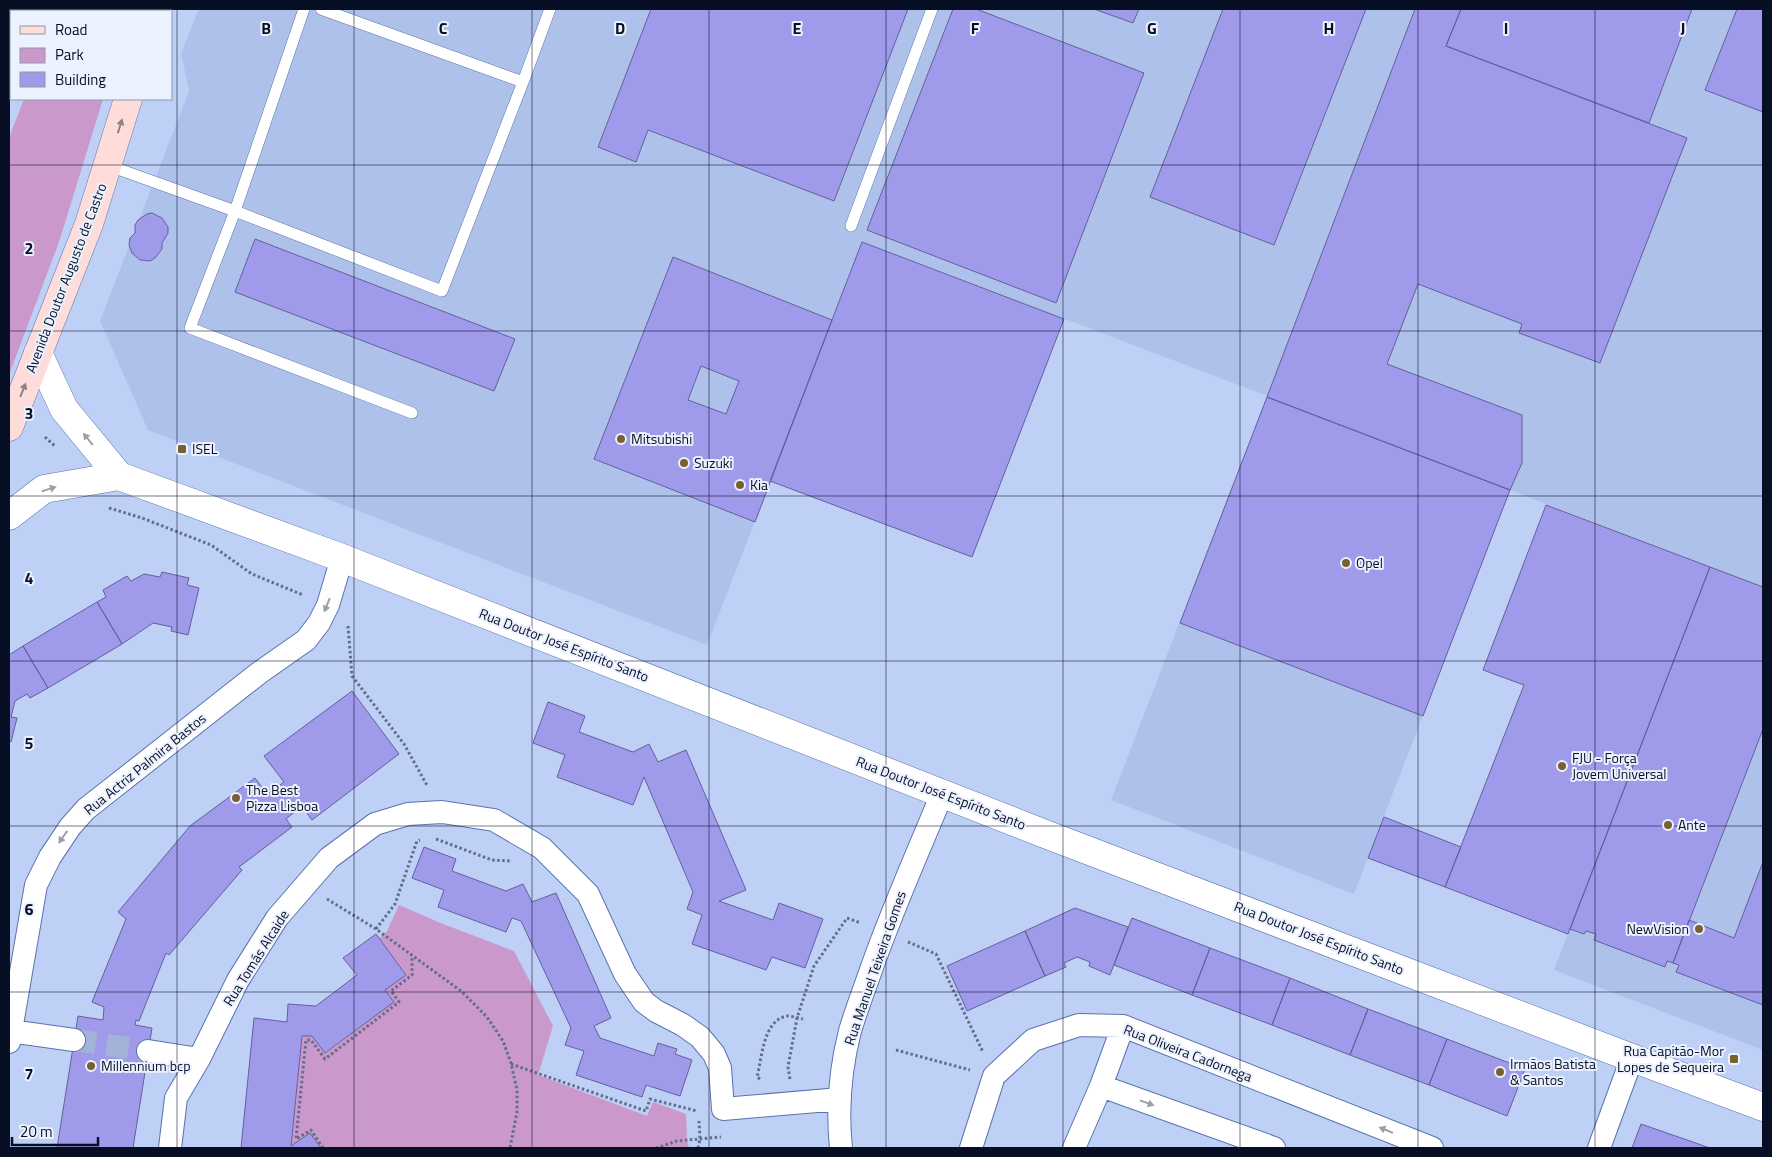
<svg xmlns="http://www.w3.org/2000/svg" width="1772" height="1157" font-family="'Titillium Web',sans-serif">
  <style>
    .built { fill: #aec1ea }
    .green { fill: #cb98cb }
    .building { fill: #9f9ae9; stroke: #64609d; fill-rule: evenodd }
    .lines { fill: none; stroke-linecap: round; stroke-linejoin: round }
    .minor-tunnel { stroke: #a3b3d7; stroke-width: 22; stroke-dasharray: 22 11; stroke-linecap: butt }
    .service-casing { stroke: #5b73ad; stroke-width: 12 }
    .minor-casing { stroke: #5b73ad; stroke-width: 24 }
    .tertiary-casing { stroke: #5b73ad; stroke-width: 29 }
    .secondary-casing { stroke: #5b73ad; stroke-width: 29 }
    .path { stroke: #616e8b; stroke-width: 3; stroke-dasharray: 2.5 2.5; stroke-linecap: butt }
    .service { stroke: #fff; stroke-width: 11 }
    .minor { stroke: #fff; stroke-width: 22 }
    .tertiary { stroke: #fff; stroke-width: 28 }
    .secondary { stroke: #fddcd9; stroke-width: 28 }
    .oneway { fill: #8e8088 }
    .oneway2 { fill: #9c9fa8 }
    .grid { fill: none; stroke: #070f25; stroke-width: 1; stroke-opacity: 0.55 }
    .poi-dot { fill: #776131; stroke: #ebf1fe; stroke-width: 2 }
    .labels { text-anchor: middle; stroke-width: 4; stroke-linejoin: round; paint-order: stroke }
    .street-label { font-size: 14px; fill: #070f25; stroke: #ebf1fe }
    .poi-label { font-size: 14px; fill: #070f25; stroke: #ebf1fe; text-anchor: start }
    .grid-label { font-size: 16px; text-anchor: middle; font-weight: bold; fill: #070f25; stroke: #ebf1fe; stroke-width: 4; stroke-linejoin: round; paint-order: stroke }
  </style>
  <rect width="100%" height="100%" fill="#bed0f6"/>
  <!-- built -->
  <path class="built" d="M199 9H1763V1050L1554 970 1709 567 1510 490 1354 894 1111 800 1267 396 863 242 707 645 148 430 100 321 189 91 181 53Z"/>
  <!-- green -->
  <path class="green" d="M68 9H130L129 11H66Z
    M24 99H103L59 242 9 375V138Z
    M399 905 438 922 514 951 553 1026 538 1075 647 1116 653 1102 686 1114 687 1140 689 1148H321L310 1134 291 1146 302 1036H312L326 1053 393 1002 385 990 406 974 379 938 387 931Z"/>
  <!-- building -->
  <path class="building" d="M651 9H908L834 201 648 130 636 162 598 147Z
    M953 9H976L1144 73 1056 303 867 230Z
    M1094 9H1139L1133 23Z
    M1223 9H1366L1274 245 1150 197Z
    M1415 9H1461L1446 46 1687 138 1600 363 1519 333 1522 324 1418 284 1387 364 1522 415V463L1510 490 1267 397Z
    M1461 9H1692L1649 123 1446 46Z
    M1737 9H1763V112L1705 90Z
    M152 213 162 218 168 227V233L162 243V249L155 258 150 261 140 260 132 253 129 245 130 238 135 233V225L138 220 147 214Z
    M255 239 515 339 494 391 235 292Z
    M862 242 1064 319 972 557 770 481Z
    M673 257 832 320 755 522 594 459ZM701 366 739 381 726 414 688 400Z
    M1267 397 1510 490 1423 716 1180 623Z
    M1546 505 1710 567 1568 934 1445 887 1524 685 1483 670Z
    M1710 567 1763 587V729L1673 963 1667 961 1665 967 1594 940 1596 934 1586 931 1584 934 1570 929Z
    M162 572 189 578 187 585 199 588 188 635 171 631 172 627 153 623 122 644 97 602 106 597 103 590 127 576 131 581 144 574 160 577Z
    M97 602 122 644 48 688 23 646Z
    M23 646 48 688 30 698 27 694 15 701 11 717 17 718 11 742 9 741V655Z
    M352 691 399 754 312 820 302 806 286 819 292 827 239 867 242 870 169 955 166 953 139 1021 136 1020 135 1025 152 1028 133 1148H57L78 1016 103 1020 104 1007 92 1002 126 919 118 912 190 826 255 778 267 794 284 782 264 756Z
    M548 702 585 716 579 732 633 752 649 744 658 762 686 750 746 890 719 901 773 920 779 903 823 919 805 968 772 957 766 970 692 944 702 915 687 909 693 892 644 777 633 805 557 777 565 755 533 743Z
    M1384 817 1461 847 1445 887 1368 858Z
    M424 847 456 859 452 871 506 891 523 884 532 902 556 893 611 1018 594 1026 600 1038 654 1056 658 1043 677 1049 675 1054 692 1060 680 1096 646 1085 642 1097 576 1075 584 1051 565 1045 571 1028 521 921 512 918 506 932 438 907 444 890 412 878Z
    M1763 862V1005L1676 972 1679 965 1673 963 1689 920 1734 938Z
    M1075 908 1128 927 1110 975 1089 966 1090 962 1077 957 1064 963 1066 967 1045 976 1025 931Z
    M1132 918 1210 948 1192 995 1114 965Z
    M1025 931 1045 976 967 1011 947 966Z
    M376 934 406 975 385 990 394 1002 325 1053 312 1036H302L291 1146 310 1133 321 1148H241L254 1018 287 1022 288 1004 316 1006 357 975 343 958Z
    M1210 948 1290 978 1272 1025 1192 995Z
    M1290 978 1368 1009 1350 1055 1272 1025Z
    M1368 1009 1447 1039 1429 1085 1350 1055Z
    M1447 1039 1525 1069 1507 1116 1429 1085Z
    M1641 1124 1710 1148H1632Z"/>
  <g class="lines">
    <!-- minor-tunnel -->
    <path class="minor-tunnel" d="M74 1040 148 1051"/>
    <!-- service casing -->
    <g class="service-casing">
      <path id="service" d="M321 9 523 82 550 9
        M107 165 235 211 304 9
        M851 226 932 9
        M412 413 190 328 235 211 442 291 523 82"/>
    </g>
    <!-- minor casing -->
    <g class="minor-casing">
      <path id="minor" d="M10 1031 74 1040
        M9 1042 36 885 50 857 70 827 86 809 259 673 306 640 319 623 328 605 342 558
        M148 1051 199 1059
        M1101 1086 1274 1148
        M170 1148 176 1098 199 1059 238 980 277 918 329 858 375 824 408 814 442 812 494 820 542 848 588 894 625 974 644 1002 656 1011 683 1025 700 1037 714 1054 720 1068 723 1109 840 1099
        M841 1148C837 1109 840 1070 850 1031 856 1011 864 990 871 970 892 910 918 852 942 794
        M971 1148 994 1076 1033 1040 1079 1025 1123 1026 1432 1148
        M1074 1148 1101 1086 1123 1026
        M1599 1148 1632 1058"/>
    </g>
    <!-- tertiary casing -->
    <g class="tertiary-casing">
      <path id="tertiary" d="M38 353 64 409 119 476
        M9 516 44 489 119 476 342 558 1045 834 1632 1058 1763 1107"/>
    </g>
    <!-- secondary casing -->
    <g class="secondary-casing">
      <path id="secondary" d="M39 11 40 9
        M156 11 157 9
        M9 77 11 71
        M9 427 89 224 128 99"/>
    </g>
    <!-- path -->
    <path class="path" d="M45 437 56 447
      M109 508 142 518 211 545 252 574 303 595
      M348 626 352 676 404 744 428 787
      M436 839 492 860 511 861
      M327 899 376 929 461 991 487 1017 503 1041 511 1063 517 1090V1112L510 1148
      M376 929 395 904 417 841 420 840
      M908 942 936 954 983 1052
      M896 1050 970 1070
      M511 1064 646 1111 650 1099 697 1111
      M760 1079 757 1077C762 1058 763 1020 787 1016 792 1016 798 1018 803 1019
      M790 1079 788 1067 797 1018 814 966 847 918 861 923
      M323 1148 311 1130 296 1139 306 1040H311L325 1059 399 1002 391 991 412 975V957
      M656 1148 677 1141 721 1137
      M698 1148 700 1139 699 1121"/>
    <!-- service -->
    <use href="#service" class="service"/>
    <!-- minor -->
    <use href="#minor" class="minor"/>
    <!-- tertiary -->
    <use href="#tertiary" class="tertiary"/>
    <!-- secondary -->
    <use href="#secondary" class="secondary"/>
  </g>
  <!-- one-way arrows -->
  <defs><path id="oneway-solid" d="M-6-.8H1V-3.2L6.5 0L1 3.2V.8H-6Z" transform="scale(1.25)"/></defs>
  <g class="oneway">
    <use href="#oneway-solid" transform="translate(120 126) rotate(-73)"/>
    <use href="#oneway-solid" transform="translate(23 390) rotate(-68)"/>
  </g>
  <g class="oneway2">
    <use href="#oneway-solid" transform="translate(88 439) rotate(-129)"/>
    <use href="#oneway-solid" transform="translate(49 489) rotate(-17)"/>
    <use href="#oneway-solid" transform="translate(327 605) rotate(112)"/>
    <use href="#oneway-solid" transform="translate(63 837) rotate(125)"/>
    <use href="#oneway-solid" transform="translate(1147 1103) rotate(20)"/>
    <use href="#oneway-solid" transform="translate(1386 1130) rotate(-158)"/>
  </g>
  <!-- grid -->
  <path class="grid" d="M177 9V1148M354 9V1148M532 9V1148M709 9V1148M886 9V1148M1063 9V1148M1240 9V1148M1418 9V1148M1595 9V1148M9 165H1763M9 331H1763M9 496H1763M9 661H1763M9 826H1763M9 992H1763"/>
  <!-- markers -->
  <g class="poi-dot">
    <circle cx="621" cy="439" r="5"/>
    <rect x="177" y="444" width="10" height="10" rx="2.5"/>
    <circle cx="684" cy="463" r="5"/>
    <circle cx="740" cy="485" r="5"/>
    <circle cx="1346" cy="563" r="5"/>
    <circle cx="1562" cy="766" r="5"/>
    <circle cx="236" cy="798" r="5"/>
    <circle cx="1668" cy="825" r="5"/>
    <circle cx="1699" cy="929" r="5"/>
    <rect x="1729" y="1054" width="10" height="10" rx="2.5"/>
    <circle cx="91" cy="1066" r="5"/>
    <circle cx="1500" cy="1072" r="5"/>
  </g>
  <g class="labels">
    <!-- street labels -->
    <g class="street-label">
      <text transform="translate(66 278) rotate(-69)" y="5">Avenida Doutor Augusto de Castro</text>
      <text transform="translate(564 645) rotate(21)" y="5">Rua Doutor José Espírito Santo</text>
      <text transform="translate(145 764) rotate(-39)" y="5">Rua Actriz Palmira Bastos</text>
      <text transform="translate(941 793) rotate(21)" y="5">Rua Doutor José Espírito Santo</text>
      <text transform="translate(1319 938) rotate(21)" y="5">Rua Doutor José Espírito Santo</text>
      <text transform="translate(256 958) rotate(-58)" y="5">Rua Tomás Alcaide</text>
      <text transform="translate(875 968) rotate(-71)" y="5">Rua Manuel Teixeira Gomes</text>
      <text transform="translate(1188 1053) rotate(21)" y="5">Rua Oliveira Cadornega</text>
    </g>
    <!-- poi labels -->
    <g class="poi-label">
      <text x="631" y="444">Mitsubishi</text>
      <text x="192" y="454">ISEL</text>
      <text x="694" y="468">Suzuki</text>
      <text x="750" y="490">Kia</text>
      <text x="1356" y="568">Opel</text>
      <text x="1572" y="763">FJU - Força<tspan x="1572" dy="16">Jovem Universal</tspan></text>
      <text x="246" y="795">The Best<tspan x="246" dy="16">Pizza Lisboa</tspan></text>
      <text x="1678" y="830">Ante</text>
      <text x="1689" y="934" text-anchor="end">NewVision</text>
      <text x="1724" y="1056" text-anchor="end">Rua Capitão-Mor<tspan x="1724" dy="16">Lopes de Sequeira</tspan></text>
      <text x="1510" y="1069">Irmãos Batista<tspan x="1510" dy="16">&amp; Santos</tspan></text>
      <text x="101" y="1071">Millennium bcp</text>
    </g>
  </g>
  <g class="grid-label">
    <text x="266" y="34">B</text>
    <text x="443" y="34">C</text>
    <text x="620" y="34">D</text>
    <text x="797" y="34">E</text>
    <text x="975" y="34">F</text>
    <text x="1152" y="34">G</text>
    <text x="1329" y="34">H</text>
    <text x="1506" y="34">I</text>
    <text x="1683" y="34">J</text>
    <text x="29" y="254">2</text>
    <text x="29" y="419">3</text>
    <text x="29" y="584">4</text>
    <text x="29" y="749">5</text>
    <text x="29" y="915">6</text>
    <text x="29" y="1080">7</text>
  </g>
  <!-- border -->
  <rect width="1772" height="1157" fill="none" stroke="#070f25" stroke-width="20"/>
  <!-- legend -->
  <rect x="10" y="10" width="162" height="90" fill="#ebf1fe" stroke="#9097a7"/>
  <rect x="20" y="26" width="25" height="8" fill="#fddcd9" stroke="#9097a7"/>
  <text x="55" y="35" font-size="15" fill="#070f25">Road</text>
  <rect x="20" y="48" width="25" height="15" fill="#cb98cb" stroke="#9097a7"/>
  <text x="55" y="60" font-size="15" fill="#070f25">Park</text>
  <rect x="20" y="72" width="25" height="15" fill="#9f9ae9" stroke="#9097a7"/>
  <text x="55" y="85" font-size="15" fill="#070f25">Building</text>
  <!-- scale -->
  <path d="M12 1137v8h86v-8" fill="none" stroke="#070f25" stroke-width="2.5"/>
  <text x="20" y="1137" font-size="15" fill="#070f25" stroke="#ebf1fe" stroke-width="4" paint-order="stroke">20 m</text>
</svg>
